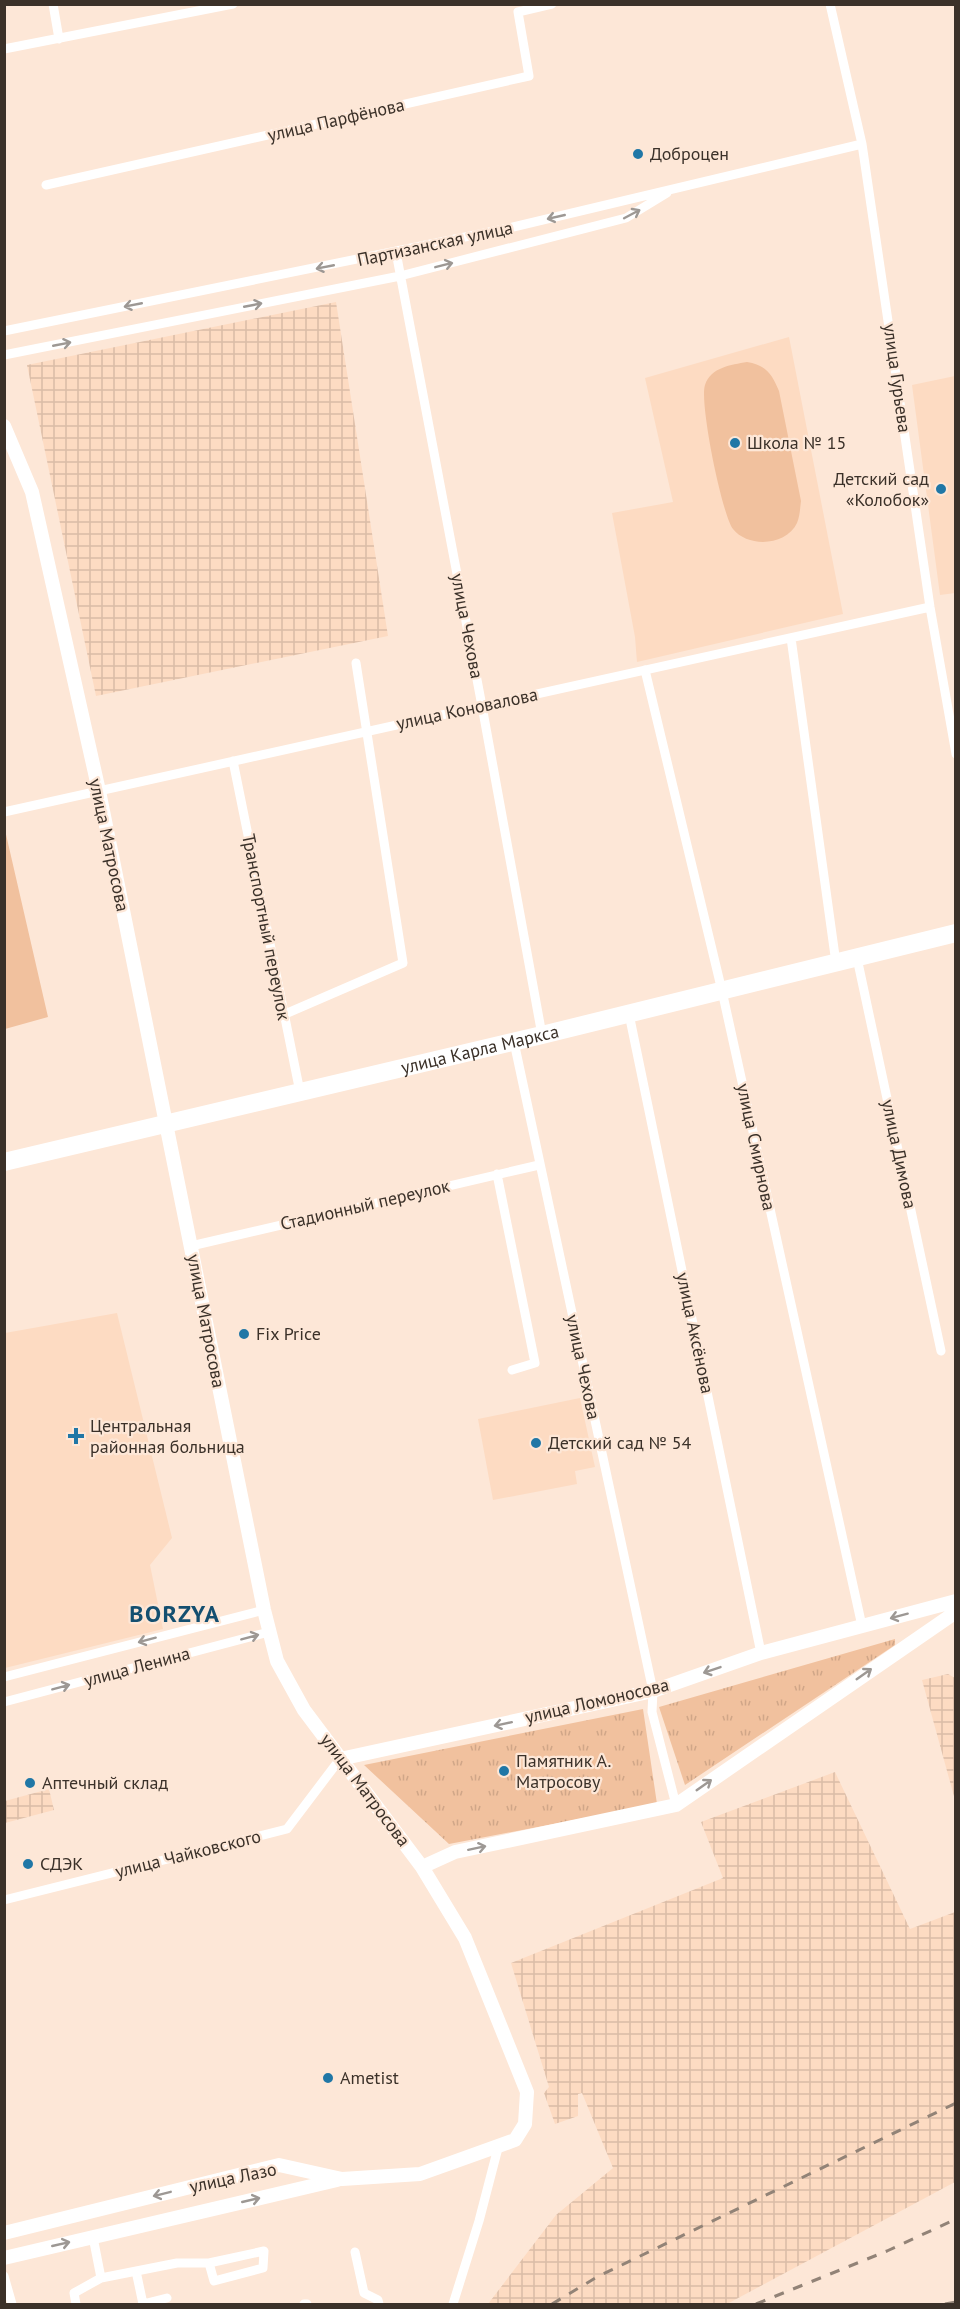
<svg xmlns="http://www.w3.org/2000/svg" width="960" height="2309" font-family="'PT Sans',sans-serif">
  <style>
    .built { fill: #fddbc2 }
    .industrial { fill: url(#industrial-grid) }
    .park { fill: url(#park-tufts) }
    .pitch { fill: #f1c19e }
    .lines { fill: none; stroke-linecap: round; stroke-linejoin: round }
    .street { stroke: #fff; stroke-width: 9 }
    .secondary { stroke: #fff; stroke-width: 14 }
    .highway { stroke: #fff; stroke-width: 18 }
    .rail { stroke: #928377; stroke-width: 3; stroke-dasharray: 10 10; stroke-linecap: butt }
    .oneway { stroke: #9d9894 }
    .poi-dot { fill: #2077a6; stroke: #fde7d7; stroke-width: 2 }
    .labels { text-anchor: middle; stroke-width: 4.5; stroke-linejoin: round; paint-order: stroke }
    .street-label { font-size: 18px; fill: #3b3129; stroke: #fde7d7 }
    .poi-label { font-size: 18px; fill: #3b3129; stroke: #fde7d7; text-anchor: start }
    .district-label { font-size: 24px; font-weight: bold; letter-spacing: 1.5px; fill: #144f70; stroke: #fde7d7 }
  </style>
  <defs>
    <pattern id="industrial-grid" width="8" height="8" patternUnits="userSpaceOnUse" patternTransform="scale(1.5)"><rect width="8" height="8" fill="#fddbc2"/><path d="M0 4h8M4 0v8" fill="none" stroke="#dabca7"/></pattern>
    <pattern id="park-tufts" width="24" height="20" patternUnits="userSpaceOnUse" patternTransform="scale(1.5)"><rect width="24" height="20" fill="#f1c19e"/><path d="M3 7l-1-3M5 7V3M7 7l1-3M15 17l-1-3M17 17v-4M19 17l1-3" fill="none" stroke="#d0a688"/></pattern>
  </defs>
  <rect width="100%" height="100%" fill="#fde7d7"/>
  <!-- built -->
  <path class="built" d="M789 337 843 614 637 662 635 637 612 513 673 502 645 378Z
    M955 376V593L940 595 912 385Z
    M117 1313 172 1538 150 1565 163 1629 5 1668V1333Z
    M580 1398 595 1467 575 1471 577 1484 493 1500 478 1419Z"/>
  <!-- industrial -->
  <path class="industrial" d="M336 302 388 636 96 696 27 365Z
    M948 1674 955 1678V1800L922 1680Z
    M835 1772 910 1929 955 1912V2182L727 2304H488L556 2215 613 2168 582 2093 578 2094V2116L555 2124 544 2093 549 2087 511 1963 723 1878 701 1822Z
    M49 1789 54 1810 5 1823V1801Z"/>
  <!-- park -->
  <path class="park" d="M895 1639V1645L685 1785 659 1707Z
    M643 1709 657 1804 449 1844 364 1765Z"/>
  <!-- pitch -->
  <path class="pitch" d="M747 362C766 365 772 374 779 391L801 501C800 508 800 516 797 523 786 546 748 548 733 529 722 515 699 402 705 385 711 367 731 365 747 362Z
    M5 830 48 1017 5 1029H4Z"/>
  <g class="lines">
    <!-- street -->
    <path class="street" d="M53 4 59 39
      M830 4 862 144 930 607 956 754
      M4 49 233 4
      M46 185 529 76 518 12 552 4
      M396 252 482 706 542 1035
      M4 331 509 228 862 144
      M4 355 400 276 626 218 667 193
      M791 638 836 963
      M645 670 722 991 862 1626
      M233 761 300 1092
      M4 812 930 607
      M857 958 941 1351
      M629 1014 761 1653
      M283 1015 403 963 356 663
      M514 1042 653 1691 652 1712 676 1805
      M497 1174 535 1363 512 1370
      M191 1246 539 1165
      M4 1677 264 1610
      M4 1702 269 1632
      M4 1900 287 1829 340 1759
      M93 2237 101 2278 177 2263H209L264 2251 263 2268 214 2281 209 2263
      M355 2252 364 2293 378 2300 379 2304
      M136 2271 143 2304 167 2298
      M4 2276 12 2304
      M76 2304 74 2293 101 2278
      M304 2304H307
      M453 2304 479 2221 498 2148"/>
    <!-- secondary -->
    <path class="secondary" d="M4 426 32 492 99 791 264 1610 277 1661 304 1710 422 1867 465 1938 527 2092 525 2124 515 2140 420 2174 342 2179 279 2165 4 2233
      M340 1759 653 1691 761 1653 956 1601
      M422 1867 455 1852 676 1805 956 1612
      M4 2258 337 2180"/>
    <!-- highway -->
    <path class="highway" id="s1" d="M4 1162 542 1035 956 933"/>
    <!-- rail -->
    <path class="rail" d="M552 2304 597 2277 956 2103
      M756 2304 887 2251 956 2219
      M945 2304 956 2302"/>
  </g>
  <!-- one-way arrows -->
  <defs><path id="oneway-shaft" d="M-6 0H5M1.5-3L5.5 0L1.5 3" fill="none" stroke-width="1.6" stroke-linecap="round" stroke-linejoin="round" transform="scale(1.5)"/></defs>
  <g class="oneway">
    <use href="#oneway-shaft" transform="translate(632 214) rotate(-28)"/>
    <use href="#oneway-shaft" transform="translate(556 217) rotate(167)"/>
    <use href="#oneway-shaft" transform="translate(444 265) rotate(-14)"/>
    <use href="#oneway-shaft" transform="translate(325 267) rotate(169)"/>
    <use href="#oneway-shaft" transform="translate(133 305) rotate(169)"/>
    <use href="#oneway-shaft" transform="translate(253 305) rotate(-11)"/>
    <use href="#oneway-shaft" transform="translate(62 344) rotate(-11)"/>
    <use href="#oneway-shaft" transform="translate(899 1616) rotate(165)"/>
    <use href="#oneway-shaft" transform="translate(250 1637) rotate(-15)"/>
    <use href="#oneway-shaft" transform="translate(147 1640) rotate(165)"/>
    <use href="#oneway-shaft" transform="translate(712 1670) rotate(161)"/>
    <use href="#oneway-shaft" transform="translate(864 1674) rotate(-35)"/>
    <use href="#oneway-shaft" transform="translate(61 1687) rotate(-15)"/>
    <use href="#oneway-shaft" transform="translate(503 1724) rotate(168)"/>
    <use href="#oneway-shaft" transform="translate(704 1785) rotate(-35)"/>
    <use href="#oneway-shaft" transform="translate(477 1848) rotate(-12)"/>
    <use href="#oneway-shaft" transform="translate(162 2194) rotate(166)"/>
    <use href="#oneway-shaft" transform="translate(251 2200) rotate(-13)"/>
    <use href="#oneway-shaft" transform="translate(61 2244) rotate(-13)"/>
  </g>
  <!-- markers -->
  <g class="poi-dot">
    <circle cx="638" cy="154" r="6"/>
    <circle cx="735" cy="443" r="6"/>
    <circle cx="941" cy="489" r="6"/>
    <circle cx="244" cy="1334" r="6"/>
    <path d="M73 1427h6v6h6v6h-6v6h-6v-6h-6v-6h6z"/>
    <circle cx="536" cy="1443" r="6"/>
    <circle cx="504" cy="1771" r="6"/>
    <circle cx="30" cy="1783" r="6"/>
    <circle cx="28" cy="1864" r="6"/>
    <circle cx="328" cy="2078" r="6"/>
  </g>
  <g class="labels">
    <!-- street labels -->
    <g class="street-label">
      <text transform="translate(336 120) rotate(-13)" y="6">улица Парфёнова</text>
      <text transform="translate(435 244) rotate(-12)" y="6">Партизанская улица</text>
      <text transform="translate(897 378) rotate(82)" y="6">улица Гурьева</text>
      <text transform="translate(467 626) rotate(79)" y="6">улица Чехова</text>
      <text transform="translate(467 709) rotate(-12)" y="6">улица Коновалова</text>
      <text transform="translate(109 845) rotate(78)" y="6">улица Матросова</text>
      <text transform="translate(266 927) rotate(79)" y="6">Транспортный переулок</text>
      <text dy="6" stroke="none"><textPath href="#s1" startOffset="489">улица Карла Маркса</textPath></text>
      <text transform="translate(756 1147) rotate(78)" y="6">улица Смирнова</text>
      <text transform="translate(899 1154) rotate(78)" y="6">улица Димова</text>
      <text transform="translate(365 1205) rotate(-13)" y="6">Стадионный переулок</text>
      <text transform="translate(206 1321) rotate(79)" y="6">улица Матросова</text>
      <text transform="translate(695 1333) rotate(78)" y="6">улица Аксёнова</text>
      <text transform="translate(583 1367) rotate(78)" y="6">улица Чехова</text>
      <text transform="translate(137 1667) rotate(-15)" y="6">улица Ленина</text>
      <text transform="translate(597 1701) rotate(-13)" y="6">улица Ломоносова</text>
      <text transform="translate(365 1790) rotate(53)" y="6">улица Матросова</text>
      <text transform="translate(188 1854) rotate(-14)" y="6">улица Чайковского</text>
      <text transform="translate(233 2178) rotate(-12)" y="6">улица Лазо</text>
    </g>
    <!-- poi labels -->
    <g class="poi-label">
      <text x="650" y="160">Доброцен</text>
      <text x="747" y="449">Школа № 15</text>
      <text x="929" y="485" text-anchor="end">Детский сад<tspan x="929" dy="21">«Колобок»</tspan></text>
      <text x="256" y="1340">Fix Price</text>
      <text x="90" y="1432">Центральная<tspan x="90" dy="21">районная больница</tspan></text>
      <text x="548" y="1449">Детский сад № 54</text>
      <text x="516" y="1767">Памятник А.<tspan x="516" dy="21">Матросову</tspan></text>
      <text x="42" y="1789">Аптечный склад</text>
      <text x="40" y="1870">СДЭК</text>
      <text x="340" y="2084">Ametist</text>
    </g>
    <!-- district labels -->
    <g class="district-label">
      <text x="175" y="1622">BORZYA</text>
    </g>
  </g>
  <!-- border -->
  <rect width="960" height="2309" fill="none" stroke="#3b3129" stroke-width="12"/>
</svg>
